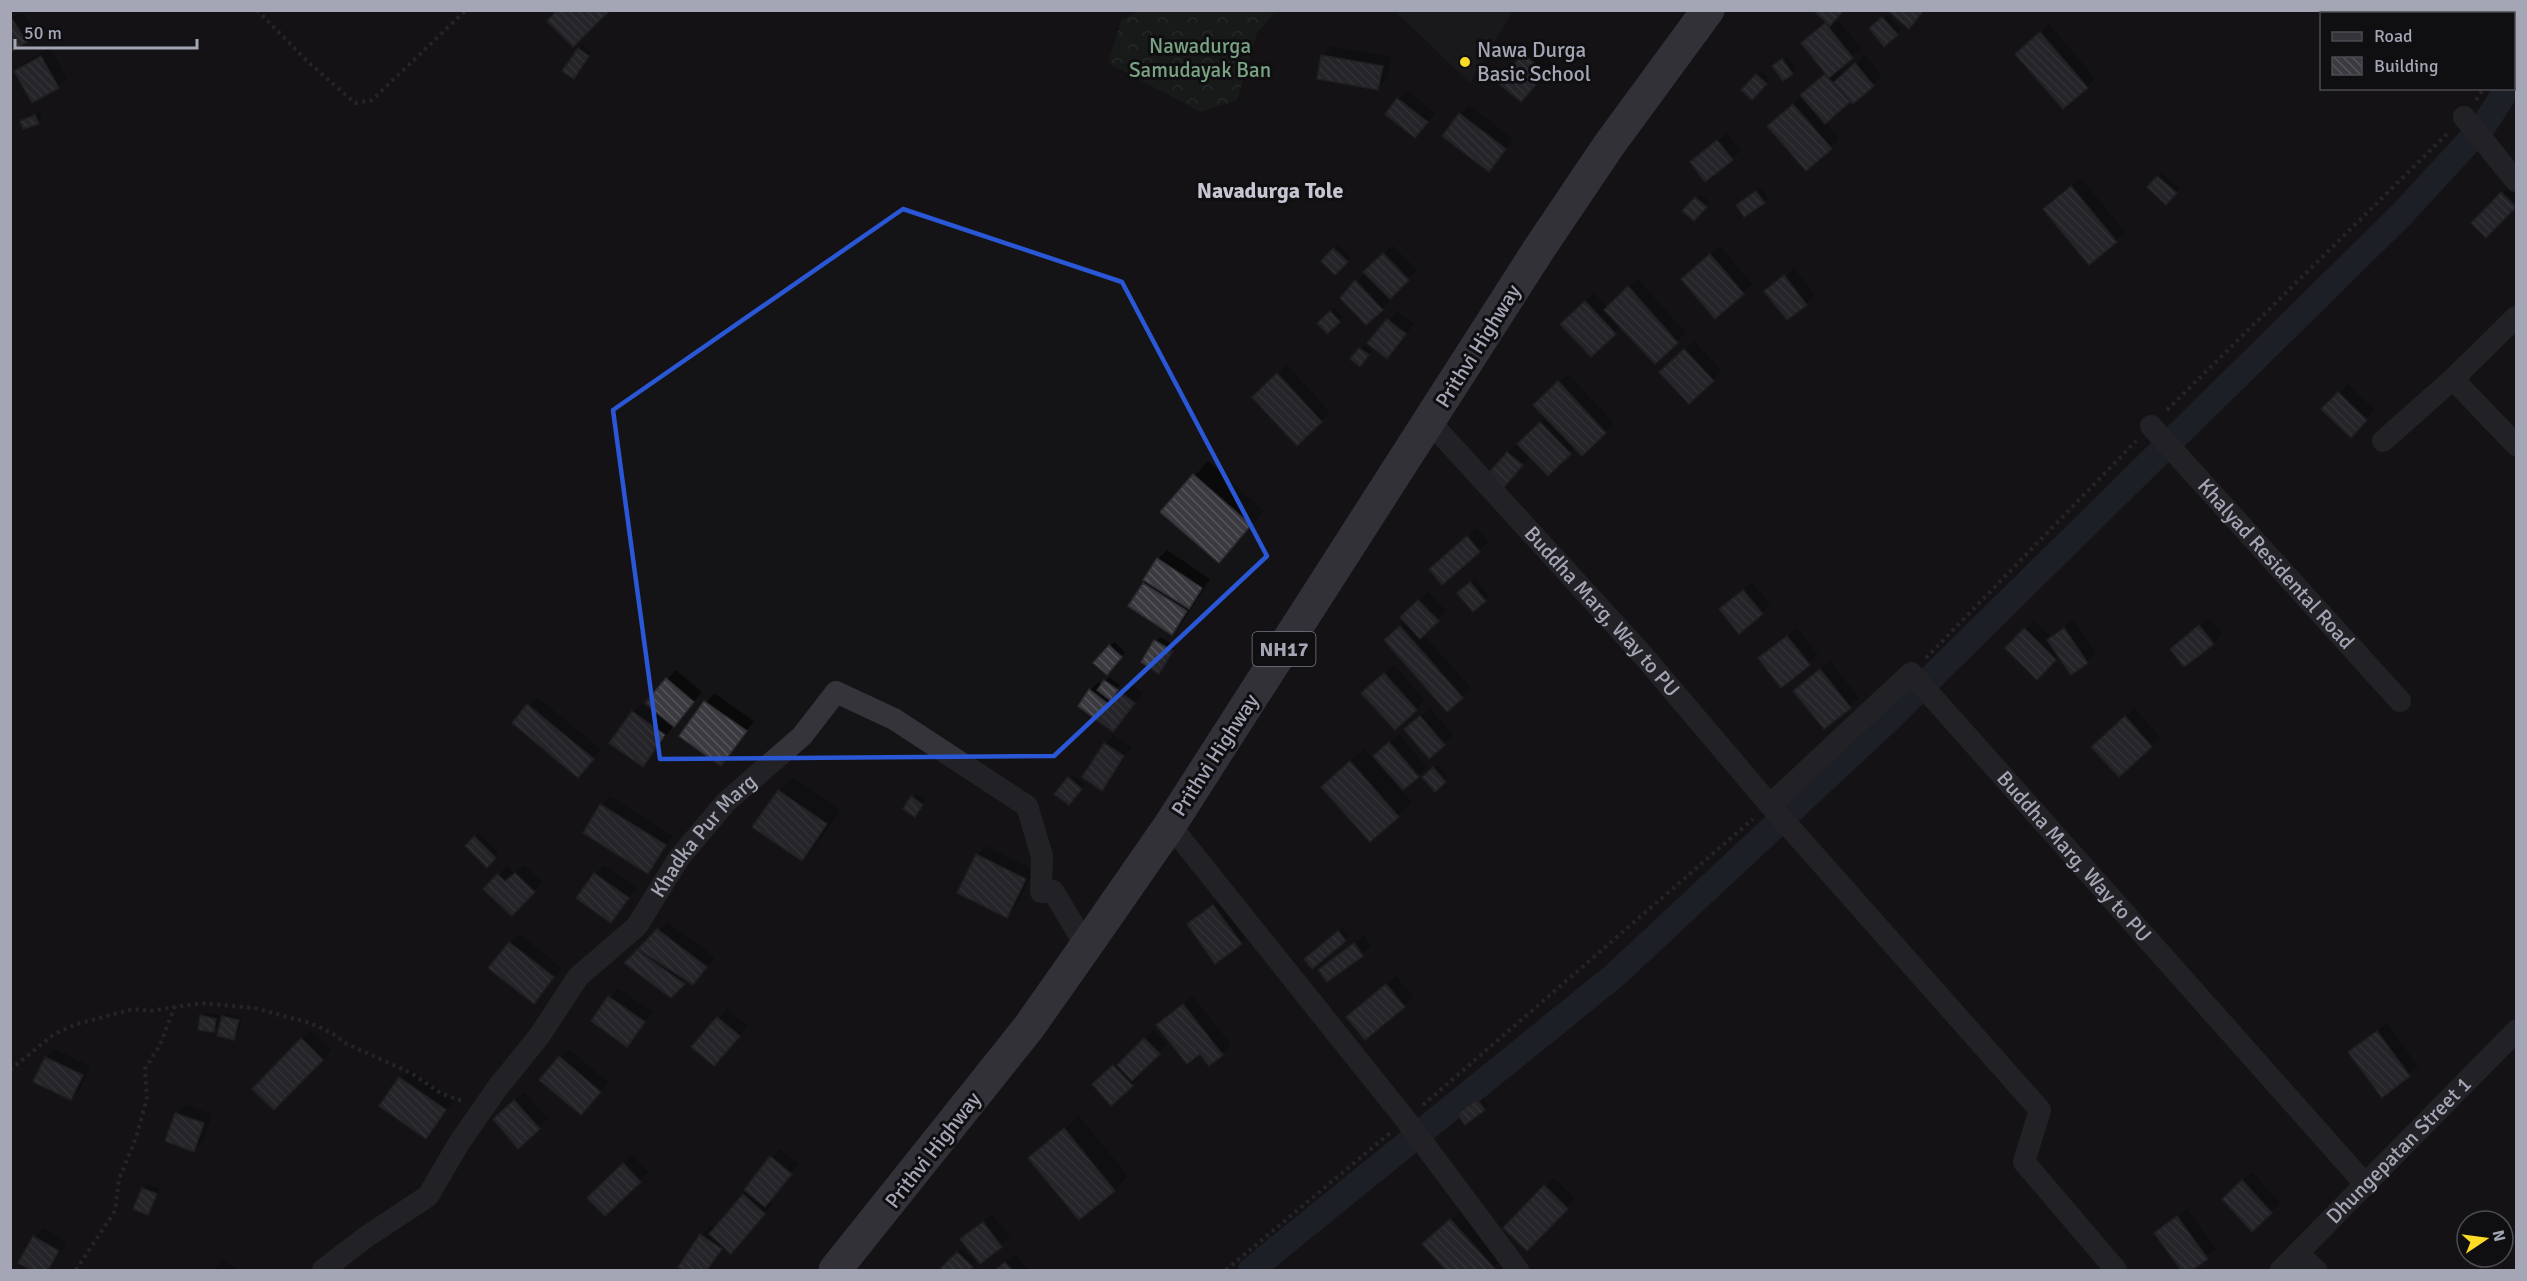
<svg xmlns="http://www.w3.org/2000/svg" width="2527" height="1281" font-family="Signika,sans-serif">
  <style>
    .built { fill: #201f22 }
    .forest { fill: url(#forest-crowns) }
    .shadow { fill: #0007 }
    .lines { fill: none; stroke-linecap: round; stroke-linejoin: round }
    .canal { stroke: #292f3a; stroke-width: 26 }
    .building { fill: url(#building-back-hatch); stroke: #2e2d31; stroke-width: 1.5 }
    .path { stroke: #3a3b41; stroke-width: 4; stroke-dasharray: 3 4.5; stroke-linecap: butt }
    .minor { stroke: #34343a; stroke-width: 22 }
    .trunk { stroke: #585863; stroke-width: 33 }
    .marked { fill: none; stroke: #2a57d5; stroke-width: 4.5; stroke-linejoin: round }
    .poi-dot { fill: #fbdb25; stroke: #0f0e10; stroke-width: 2 }
    .labels { text-anchor: middle; stroke-width: 6; stroke-linejoin: round; paint-order: stroke }
    .shield { fill: #0f0e10; stroke: #777884; stroke-width: 1.5 }
    .shield-label { font-size: 20px; font-weight: bold; fill: #a4a6b6 }
    .park-label { font-size: 21px; fill: #7aa384; stroke: #0f0e10 }
    .poi-label { font-size: 21px; fill: #a4a6b6; stroke: #0f0e10; text-anchor: start }
    .street-label { font-size: 21px; fill: #a4a6b6; stroke: #0f0e10 }
    .neighbourhood-label { font-size: 22px; font-weight: bold; fill: #c5c6d2; stroke: #0f0e10 }
  </style>
  <defs>
    <pattern id="forest-crowns" width="20" height="18" patternUnits="userSpaceOnUse" patternTransform="scale(1.5)"><rect width="20" height="18" fill="#1d2520"/><path d="M2 6a3 3 0 1 1 6 0M12 15a3 3 0 1 1 6 0" fill="none" stroke="#3b423e"/></pattern>
    <pattern id="building-back-hatch" width="6" height="6" patternUnits="userSpaceOnUse" patternTransform="scale(1.5)"><rect width="6" height="6" fill="#3b3a40"/><path d="M-1 5l2 2M0 0l6 6M5-1l2 2" fill="none" stroke="#545459"/></pattern>
  </defs>
  <rect width="100%" height="100%" fill="#141315"/>
  <!-- built -->
  <path class="built" d="M1395 11H1513L1470 83Z"/>
  <!-- forest -->
  <path class="forest" d="M1137 11V10L1275 11 1257 33 1237 100 1201 112 1108 63 1121 21Z"/>
  <!-- shadow -->
  <path class="shadow" d="M2472 10H2498L2495 14H2469Z
    M22 12 35 32 10 51V19Z
    M1887 14 1901 30 1897 34 1875 24Z
    M1836 18 1861 48 1838 69 1842 75 1865 55 1882 76 1853 102 1850 99 1825 122 1840 139 1806 169 1778 117 1827 72 1812 34Z
    M2049 24 2095 78 2087 87 2026 45Z
    M583 45 592 52 577 73 579 49Z
    M1332 46 1391 57 1387 79 1378 88 1319 78 1323 55Z
    M1533 46 1553 63 1529 92 1524 55Z
    M50 48 67 78 58 87 33 101 16 71 25 62Z
    M1787 56 1796 69 1792 73 1778 62Z
    M1761 71 1770 79 1752 98 1743 90Z
    M1407 90 1435 113 1415 136 1398 99Z
    M1469 105 1514 140 1488 170 1460 114Z
    M39 112 42 118 38 122 22 121Z
    M1727 133 1741 150 1732 159 1701 153Z
    M2162 173 2180 189 2166 203 2149 187Z
    M2081 178 2125 232 2090 263 2054 200Z
    M2511 184 2516 189V205L2486 236 2473 223Z
    M1761 188 1768 198 1764 202 1738 205Z
    M1700 194 1710 202 1698 215 1685 211Z
    M1338 245 1351 257 1335 273 1323 261Z
    M1392 245 1417 270 1389 298 1391 300 1382 309 1342 298Z
    M1720 246 1752 284 1715 317 1692 270Z
    M1794 268 1815 295 1806 304 1766 291Z
    M1638 279 1686 333 1655 362 1621 326 1591 355 1562 324 1594 293 1608 308Z
    M1335 308 1343 317 1327 332 1323 319Z
    M1397 311 1414 324 1395 348 1370 343Z
    M1694 341 1722 371 1689 402 1670 363Z
    M1364 345 1372 350 1364 361 1353 359Z
    M1287 365 1330 412 1297 444 1263 388Z
    M1568 374 1614 423 1582 454 1575 447 1548 474 1530 456 1510 480 1488 477 1508 453 1546 417 1535 405Z
    M2348 384 2375 410 2351 436 2323 409Z
    M1208 461 1264 511 1232 547 1163 512Z
    M1477 528 1488 542 1442 583 1440 560Z
    M1167 550 1210 579 1181 624 1172 633 1144 584 1158 559Z
    M1475 579 1489 596 1473 610 1459 593Z
    M1752 582 1770 604 1762 613 1730 601Z
    M1428 592 1446 611 1423 634 1471 688 1462 697 1395 632 1406 622 1402 617Z
    M2209 618 2222 634 2213 643 2172 649Z
    M2073 620 2096 653 2087 662 2059 655 2037 678 2007 648 2034 621 2051 637Z
    M1797 628 1818 655 1781 685 1760 658Z
    M1160 637 1176 646 1159 672 1143 662Z
    M1114 642 1125 652 1111 669 1110 646Z
    M1830 661 1859 698 1824 727 1795 691Z
    M1394 665 1425 700 1395 728 1372 685Z
    M676 670 702 692 642 765 633 712 642 704 660 717 667 679Z
    M1109 677 1120 685 1114 695 1120 697 1131 685 1143 693 1113 730 1090 690 1099 682 1102 684Z
    M714 693 754 721 721 764 681 736Z
    M537 697 601 749 587 767 528 705Z
    M1430 708 1453 735 1444 744 1406 729Z
    M2134 708 2160 737 2119 775 2102 738Z
    M1399 734 1427 767 1403 788 1384 748Z
    M1114 735 1132 747 1102 789 1105 744Z
    M1364 749 1412 802 1370 840 1337 773Z
    M1438 765 1448 777 1435 790 1424 777Z
    M1073 775 1085 784 1072 799 1069 778Z
    M793 777 840 810 816 846 802 860 779 791Z
    M917 793 926 800 918 811 913 797Z
    M610 796 673 836 648 872 585 832Z
    M479 833 499 853 487 866 467 846Z
    M986 846 1034 870 1016 907 1007 916 977 855Z
    M525 865 542 882 512 914 498 875 507 866 514 873Z
    M604 865 637 888 611 921 595 874Z
    M1223 897 1250 934 1241 943 1188 924Z
    M667 922 715 957 702 974 688 979 671 996 626 963Z
    M1343 928 1349 936 1345 940 1310 955Z
    M519 934 562 968 534 1002 510 943Z
    M1364 935 1371 946 1327 980 1320 970Z
    M1396 976 1413 997 1404 1006 1357 1009Z
    M618 988 653 1012 627 1045 593 1021Z
    M1193 996 1231 1045 1210 1064 1200 1052 1158 1025Z
    M727 1009 748 1026 723 1056 693 1047Z
    M206 1012 220 1015 217 1027 213 1031 202 1016Z
    M227 1013 242 1017 238 1034 234 1039 223 1017Z
    M2387 1023 2418 1066 2382 1096 2350 1052Z
    M311 1030 331 1050 274 1108 254 1088Z
    M1154 1030 1167 1044 1137 1073 1140 1076 1132 1085 1103 1076Z
    M55 1049 90 1066 80 1089 71 1098 46 1058Z
    M569 1049 608 1082 590 1104 560 1057Z
    M409 1069 454 1100 426 1137 381 1105Z
    M524 1092 548 1119 518 1147 503 1111Z
    M1481 1096 1488 1105 1484 1109 1463 1110Z
    M186 1105 212 1114 203 1141 194 1150 177 1114Z
    M1079 1116 1128 1176 1114 1190 1030 1158Z
    M780 1149 799 1164 769 1200 773 1204 739 1243 725 1246 708 1270H686L680 1266 701 1235 710 1226 715 1229Z
    M632 1155 648 1172 606 1214 590 1198Z
    M2252 1172 2280 1203 2252 1230 2224 1199Z
    M1554 1178 1575 1199 1527 1249 1505 1228Z
    M147 1184 160 1189 148 1213 135 1208Z
    M2187 1209 2216 1249 2190 1270H2183L2156 1234Z
    M1460 1211 1503 1259 1491 1270H1448L1424 1244Z
    M992 1214 1010 1237 980 1262 962 1239Z
    M43 1228 67 1242 49 1270H34L20 1262 34 1237Z
    M962 1249 976 1262 968 1270H941Z
    M1014 1254 1029 1270H996Z
    M223 1260 238 1270H213Z"/>
  <g class="lines">
    <!-- canal -->
    <path class="canal" d="M1251 1270 1615 975 1888 720 2402 214 2484 125 2508 88"/>
  </g>
  <!-- building -->
  <path class="building" d="M557 10H610L573 47 547 21Z
    M1813 10H1844L1830 26Z
    M1887 10H1924L1909 29Z
    M2470 10H2486L2489 14H2467Z
    M1882 17 1898 35 1884 47 1869 28Z
    M13 20 27 42 10 53V21Z
    M1825 23 1853 58 1829 78 1801 43Z
    M2040 32 2088 88 2063 109 2015 54Z
    M578 48 589 56 574 79 562 71Z
    M1523 53 1546 73 1521 102 1498 83Z
    M1321 55 1383 66 1378 90 1317 79Z
    M41 56 59 88 32 103 14 71Z
    M1782 59 1793 74 1783 81 1772 66Z
    M1855 63 1874 86 1853 104 1834 82Z
    M1756 74 1767 84 1752 100 1741 90Z
    M1825 74 1850 102 1825 124 1800 95Z
    M1397 98 1428 122 1415 138 1385 114Z
    M1793 104 1832 149 1806 171 1767 126Z
    M1459 113 1506 149 1489 172 1442 136Z
    M35 115 39 124 23 129 20 121Z
    M1717 140 1733 160 1705 182 1690 162Z
    M2157 176 2177 193 2166 205 2147 187Z
    M2071 186 2117 242 2089 265 2043 209Z
    M1756 191 1765 203 1744 217 1736 205Z
    M2501 192 2516 207 2486 238 2471 223Z
    M1695 197 1707 207 1694 221 1682 211Z
    M1333 248 1348 262 1335 275 1321 261Z
    M1383 253 1409 280 1390 299 1363 272Z
    M1710 254 1744 294 1715 319 1681 279Z
    M1784 275 1807 305 1787 320 1764 291Z
    M1355 280 1383 310 1366 325 1340 298Z
    M1628 286 1678 343 1655 364 1604 310Z
    M1585 301 1616 334 1591 357 1560 324Z
    M1330 311 1340 322 1327 334 1317 323Z
    M1387 319 1406 334 1387 359 1367 343Z
    M1359 348 1369 355 1360 367 1350 359Z
    M1684 349 1714 381 1689 404 1659 372Z
    M1277 373 1322 422 1297 446 1252 397Z
    M1558 381 1606 433 1582 456 1533 405Z
    M2338 392 2367 420 2351 438 2321 409Z
    M1540 422 1571 454 1548 476 1517 444Z
    M1507 452 1523 465 1501 491 1485 477Z
    M1193 474 1251 525 1219 563 1160 512Z
    M1467 536 1480 552 1442 585 1429 569Z
    M1157 558 1202 588 1189 609 1143 580Z
    M1470 582 1486 601 1473 612 1457 593Z
    M1143 583 1187 611 1172 635 1128 606Z
    M1743 590 1763 614 1739 634 1719 609Z
    M1418 600 1439 621 1420 639 1400 617Z
    M2199 625 2214 644 2184 667 2170 649Z
    M1400 626 1463 698 1447 712 1384 640Z
    M2024 628 2056 660 2037 680 2005 648Z
    M2064 628 2088 663 2071 675 2047 640Z
    M1787 636 1810 665 1781 688 1758 658Z
    M1154 640 1173 651 1159 674 1141 662Z
    M1109 645 1122 657 1107 675 1093 663Z
    M1820 669 1851 708 1824 729 1793 691Z
    M1384 673 1417 710 1395 730 1361 693Z
    M666 678 694 702 674 727 645 703Z
    M1104 680 1118 690 1111 701 1097 690Z
    M1089 689 1111 706 1121 693 1135 703 1113 732 1078 706Z
    M704 701 747 731 721 766 679 736Z
    M527 704 594 759 578 778 512 723Z
    M632 711 665 735 643 767 609 743Z
    M1420 716 1445 745 1429 759 1404 729Z
    M2125 716 2152 747 2119 777 2091 747Z
    M1389 742 1419 777 1403 790 1373 756Z
    M1104 743 1124 756 1102 791 1082 777Z
    M1350 761 1399 817 1370 842 1321 787Z
    M1433 767 1446 782 1435 792 1422 777Z
    M1068 777 1082 789 1069 805 1054 794Z
    M778 790 827 824 802 861 752 827Z
    M911 796 923 805 915 817 903 809Z
    M600 804 666 845 648 874 583 833Z
    M474 836 496 858 487 868 465 846Z
    M976 854 1026 879 1007 918 957 893Z
    M515 873 535 892 512 916 483 889 497 874 505 881Z
    M594 873 629 898 611 923 576 898Z
    M1213 905 1242 944 1215 964 1187 924Z
    M657 929 707 967 693 985 638 949Z
    M1338 931 1346 941 1312 969 1304 959Z
    M509 942 554 977 534 1004 488 968Z
    M1354 943 1363 956 1327 982 1318 970Z
    M637 950 685 984 671 998 624 963Z
    M1386 984 1405 1007 1365 1040 1346 1017Z
    M608 996 645 1022 627 1047 591 1021Z
    M1183 1004 1223 1055 1209 1066 1200 1054 1187 1064 1156 1025Z
    M200 1015 216 1019 214 1032 198 1030Z
    M222 1016 239 1020 234 1040 217 1036Z
    M717 1017 740 1036 714 1066 691 1047Z
    M2377 1031 2410 1076 2382 1098 2348 1052Z
    M301 1038 323 1060 274 1110 252 1089Z
    M1144 1038 1160 1054 1132 1081 1117 1065Z
    M559 1056 601 1092 581 1115 539 1080Z
    M45 1057 83 1075 71 1100 33 1082Z
    M1113 1065 1133 1086 1111 1106 1092 1084Z
    M399 1077 446 1110 426 1139 379 1106Z
    M1477 1099 1485 1110 1465 1125 1457 1114Z
    M514 1100 540 1129 518 1149 493 1119Z
    M175 1113 204 1123 194 1152 165 1141Z
    M1064 1128 1115 1191 1079 1220 1028 1158Z
    M770 1156 792 1174 765 1207 744 1190Z
    M623 1163 641 1182 605 1216 587 1198Z
    M2242 1180 2272 1213 2252 1232 2222 1199Z
    M1544 1185 1568 1209 1527 1251 1503 1228Z
    M142 1188 157 1194 148 1215 133 1209Z
    M743 1194 765 1214 731 1254 709 1234Z
    M2177 1216 2208 1259 2192 1270H2181L2154 1233Z
    M1450 1219 1495 1269 1494 1270H1446L1422 1244Z
    M983 1222 1002 1247 980 1264 960 1239Z
    M700 1234 722 1249 707 1270H683L678 1267Z
    M33 1236 59 1251 48 1270H31L18 1263Z
    M957 1252 973 1267 970 1270H939Z
    M1005 1262 1012 1270H995Z"/>
  <g class="lines">
    <!-- path -->
    <path class="path" d="M257 10 308 62 355 103 372 100 466 10
      M2493 10 2496 14
      M2514 45 2516 40
      M2476 100 2484 88
      M2167 410 2448 133
      M1926 658 2136 441
      M10 1070 54 1034 77 1024 133 1009 150 1011 201 1003 254 1008 310 1023 332 1033 347 1044 411 1073 442 1094 462 1101
      M1423 1105 1753 819
      M76 1270 115 1211 119 1179 136 1138 147 1098 145 1069 160 1045 175 1006
      M1226 1270 1390 1133"/>
    <!-- minor -->
    <g class="minor">
      <path d="M2464 117 2516 181"/>
      <path d="M2453 379 2516 445"/>
      <path id="s1" d="M1430 422 1641 653 1770 805 1911 673 2366 1185"/>
      <path id="s2" d="M2151 426 2400 701"/>
      <path d="M2383 441 2453 379 2516 317"/>
      <path d="M1770 805 2040 1110 2024 1162 2116 1270"/>
      <path d="M1170 825 1406 1120 1518 1270"/>
      <path d="M2298 1254 2316 1270"/>
      <path id="s3" d="M323 1270 366 1237 428 1196 459 1143 498 1087 540 1035 578 977 637 926 679 858 726 802 802 736 836 692 894 719 1027 806 1042 856 1041 892 1053 891 1086 946"/>
      <path id="s4" d="M2281 1270 2516 1031"/>
    </g>
    <!-- trunk -->
    <path class="trunk" d="M835 1270 1029 1027 1086 946 1170 825 1539 249 1609 145 1708 10"/>
  </g>
  <!-- marked area -->
  <path d="M0 0H2527V1281H0ZM903 209 1122 282 1267 556 1054 756 660 759 613 410Z" fill="#141315" fill-opacity=".55" fill-rule="evenodd"/>
  <path class="marked" d="M903 209 1122 282 1267 556 1054 756 660 759 613 410Z"/>
  <!-- markers -->
  <circle class="poi-dot" cx="1465" cy="62" r="6"/>
  <g class="labels">
    <!-- shield labels -->
    <rect class="shield" x="1252.5" y="632" width="63" height="34" rx="4.5"/>
    <g class="shield-label">
      <text x="1284" y="656">NH17</text>
    </g>
    <!-- park labels -->
    <g class="park-label">
      <text x="1200" y="53">Nawadurga<tspan x="1200" dy="24">Samudayak Ban</tspan></text>
    </g>
    <!-- poi labels -->
    <g class="poi-label">
      <text x="1477" y="57">Nawa Durga<tspan x="1477" dy="24">Basic School</tspan></text>
    </g>
    <!-- street labels -->
    <g class="street-label">
      <text transform="translate(1478 346) rotate(-58)" y="7">Prithvi Highway</text>
      <text dy="7" stroke="none"><textPath href="#s2" startOffset="186">Khalyad Residental Road</textPath></text>
      <text dy="7" stroke="none"><textPath href="#s1" startOffset="256">Buddha Marg, Way to PU</textPath></text>
      <text transform="translate(1215 755) rotate(-57)" y="7">Prithvi Highway</text>
      <text dy="7" stroke="none"><textPath href="#s3" startOffset="585">Khadka Pur Marg</textPath></text>
      <text dy="7" stroke="none"><textPath href="#s1" startOffset="951">Buddha Marg, Way to PU</textPath></text>
      <text transform="translate(933 1150) rotate(-52)" y="7">Prithvi Highway</text>
      <text dy="7" stroke="none"><textPath href="#s4" startOffset="168">Dhungepatan Street 1</textPath></text>
    </g>
    <!-- neighbourhood labels -->
    <g class="neighbourhood-label">
      <text x="1270" y="198">Navadurga Tole</text>
    </g>
  </g>
  <!-- border -->
  <rect width="2527" height="1281" fill="none" stroke="#a4a6b6" stroke-width="24"/>
  <!-- legend -->
  <rect x="2320" y="12" width="195" height="78" fill="#0f0e10" stroke="#4b4b52" stroke-width="1.5"/>
  <rect x="2332" y="32" width="30" height="9" fill="#34343a" stroke="#4b4b52" stroke-width="1.5"/>
  <text x="2374" y="42" font-size="18" fill="#a4a6b6">Road</text>
  <rect x="2332" y="57" width="30" height="18" fill="url(#building-back-hatch)" stroke="#4b4b52" stroke-width="1.5"/>
  <text x="2374" y="72" font-size="18" fill="#a4a6b6">Building</text>
  <!-- north arrow -->
  <g transform="translate(2485 1239) rotate(77)"><circle r="28" fill="#0f0e10" stroke="#4b4b52" stroke-width="1.5"/>
  <path d="M0-4.5L10 22L0 15L-10 22Z" fill="#fbdb25"/>
  <text y="-9" font-size="16" font-weight="bold" text-anchor="middle" fill="#a4a6b6">N</text>
  </g>
  <!-- scale -->
  <path d="M15 39v9h182v-9" fill="none" stroke="#a4a6b6" stroke-width="3"/>
  <text x="24" y="39" font-size="18" fill="#a4a6b6" stroke="#0f0e10" stroke-width="4.5" paint-order="stroke">50 m</text>
</svg>
